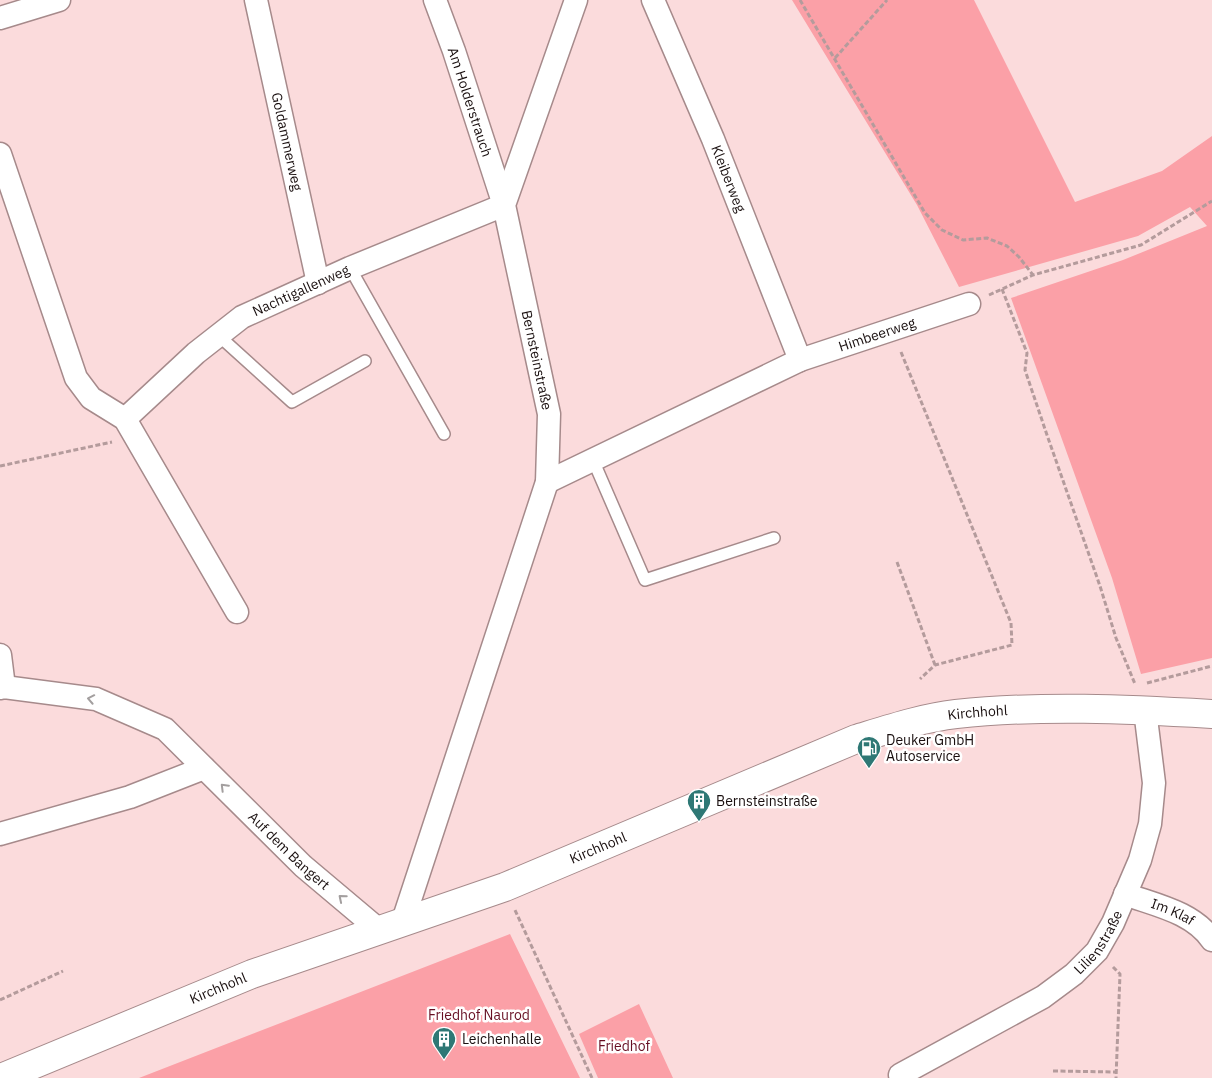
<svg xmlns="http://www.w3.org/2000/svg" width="1212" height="1078" font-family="'IBM Plex Sans',sans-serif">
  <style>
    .green { fill: #fba0a7 }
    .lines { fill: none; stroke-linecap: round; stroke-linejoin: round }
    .lane-casing { stroke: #a68a8b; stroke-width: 14 }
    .street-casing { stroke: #a68a8b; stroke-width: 25 }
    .secondary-casing { stroke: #a68a8b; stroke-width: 30 }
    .path { stroke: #b49b9c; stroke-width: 3; stroke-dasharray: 5 2.5; stroke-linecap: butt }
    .lane { stroke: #fff; stroke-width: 11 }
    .street { stroke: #fff; stroke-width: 22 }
    .secondary { stroke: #fff; stroke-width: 28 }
    .oneway { stroke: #a39f9f }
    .labels { text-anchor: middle; stroke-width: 5; stroke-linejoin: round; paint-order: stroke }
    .street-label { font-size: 14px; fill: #190f0f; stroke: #fff }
    .poi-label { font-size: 14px; fill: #190f0f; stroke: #fff; text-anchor: start }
    .park-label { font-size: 14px; fill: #670f23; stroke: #fff }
  </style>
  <rect width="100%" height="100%" fill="#fbdbdc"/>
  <!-- green -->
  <path class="green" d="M792 0H974L1075 202 1162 171 1212 136V658L1141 674 1112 578 1011 298 1123 260 1207 226 1190 207 1138 236 959 287 917 205Z
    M510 934 580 1078H139Z
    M639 1004 673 1078H598L579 1034Z"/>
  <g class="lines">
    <!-- lane casing -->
    <g class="lane-casing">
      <path id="lane" d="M350 268 444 434
        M218 335 292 402 365 361
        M593 460 645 580 774 538"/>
    </g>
    <!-- street casing -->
    <g class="street-casing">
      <g id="street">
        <path id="s1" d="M256 0 318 283"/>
        <path id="s2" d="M653 0 713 139 800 360"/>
        <path d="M0 18 59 0"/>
        <path d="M0 154 76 378 91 398 125 419 237 612"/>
        <path id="s3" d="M125 419 196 353 242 317 350 268 504 205 454 51 435 0"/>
        <path id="s4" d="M547 482 800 360 969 304"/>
        <path d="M0 655 4 687"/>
        <path id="s5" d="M0 688 4 687 96 699 165 729 303 866 379 930"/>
        <path d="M0 834 130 797 204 768"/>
        <path id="s6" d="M1125 894C1155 905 1193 912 1212 940"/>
        <path d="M403 921 547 482 549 414 504 205 576 0"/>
        <path id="s7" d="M901 1078 900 1075 1043 997 1074 974 1097 951 1113 923 1140 860 1150 824 1154 783 1145 710"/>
      </g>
    </g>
    <!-- secondary casing -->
    <g class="secondary-casing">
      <g id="secondary">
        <path id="s8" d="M1 1078 252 974 505 887 856 739C889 729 922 718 956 714 1041 705 1127 709 1212 714"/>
      </g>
    </g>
    <!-- path -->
    <path class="path" d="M800 0 925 213 942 230 963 240 987 238 1007 246 1019 257 1033 275
      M835 58 887 0
      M1002 289 1027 353 1025 370 1047 435 1100 586 1116 638 1135 684
      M989 295 1033 275 1141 245 1212 201
      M901 352 1011 623 1012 645 935 665 920 679
      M0 466 112 442
      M897 562 935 665
      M1147 683 1212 666
      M515 910 592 1078
      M1113 967 1120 974 1116 1078
      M0 1000 63 971
      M1053 1071 1116 1072"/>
    <!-- lane -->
    <use href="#lane" class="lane"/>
    <!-- street -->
    <use href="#street" class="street"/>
    <!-- secondary -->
    <use href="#secondary" class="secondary"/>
  </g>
  <!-- one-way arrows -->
  <defs><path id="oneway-chevron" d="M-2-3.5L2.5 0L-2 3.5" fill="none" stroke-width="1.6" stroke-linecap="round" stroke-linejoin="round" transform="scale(1.25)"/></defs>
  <g class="oneway">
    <use href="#oneway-chevron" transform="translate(91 699) rotate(-169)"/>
    <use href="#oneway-chevron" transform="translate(224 787) rotate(-135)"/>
    <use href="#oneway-chevron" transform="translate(342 898) rotate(-140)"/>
  </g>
  <!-- icons -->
  <defs>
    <g id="fuel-pin" transform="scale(1.25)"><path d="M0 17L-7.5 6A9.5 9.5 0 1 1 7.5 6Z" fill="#2e7875" stroke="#fff"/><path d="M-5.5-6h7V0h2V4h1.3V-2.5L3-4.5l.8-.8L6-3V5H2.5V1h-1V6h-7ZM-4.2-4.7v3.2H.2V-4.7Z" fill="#fff"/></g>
    <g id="building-pin" transform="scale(1.25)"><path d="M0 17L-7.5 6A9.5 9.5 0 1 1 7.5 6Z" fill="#2e7875" stroke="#fff"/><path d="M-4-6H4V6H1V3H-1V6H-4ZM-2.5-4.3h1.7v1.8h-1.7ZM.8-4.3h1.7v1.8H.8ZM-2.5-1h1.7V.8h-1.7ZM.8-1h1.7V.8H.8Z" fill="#fff"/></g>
  </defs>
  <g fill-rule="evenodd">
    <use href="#fuel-pin" x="869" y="748"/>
    <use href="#building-pin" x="699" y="801"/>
    <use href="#building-pin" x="444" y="1039"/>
  </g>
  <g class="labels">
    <!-- street labels -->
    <g class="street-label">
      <text transform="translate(470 102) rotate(72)" y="5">Am Holderstrauch</text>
      <text dy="5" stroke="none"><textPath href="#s1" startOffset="145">Goldammerweg</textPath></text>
      <text dy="5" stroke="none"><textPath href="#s2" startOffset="194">Kleiberweg</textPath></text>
      <text dy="5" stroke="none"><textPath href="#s3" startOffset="220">Nachtigallenweg</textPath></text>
      <text dy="5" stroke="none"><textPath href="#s4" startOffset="362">Himbeerweg</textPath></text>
      <text transform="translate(537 360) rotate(78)" y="5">Bernsteinstraße</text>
      <text dy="5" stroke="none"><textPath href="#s8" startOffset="1045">Kirchhohl</textPath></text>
      <text dy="5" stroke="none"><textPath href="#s8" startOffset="640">Kirchhohl</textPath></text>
      <text dy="5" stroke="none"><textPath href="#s5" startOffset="346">Auf dem Bangert</textPath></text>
      <text dy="5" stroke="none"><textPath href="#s6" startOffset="51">Im Klaf</textPath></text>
      <text dy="5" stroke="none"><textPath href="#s7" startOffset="245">Lilienstraße</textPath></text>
      <text dy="5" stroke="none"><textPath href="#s8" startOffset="235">Kirchhohl</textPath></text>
    </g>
    <!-- poi labels -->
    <g class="poi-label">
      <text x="886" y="745">Deuker GmbH<tspan x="886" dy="16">Autoservice</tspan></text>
      <text x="716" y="806">Bernsteinstraße</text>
      <text x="462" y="1044">Leichenhalle</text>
    </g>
    <!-- park labels -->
    <g class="park-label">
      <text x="479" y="1020">Friedhof Naurod</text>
      <text x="624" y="1051">Friedhof</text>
    </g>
  </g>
</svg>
